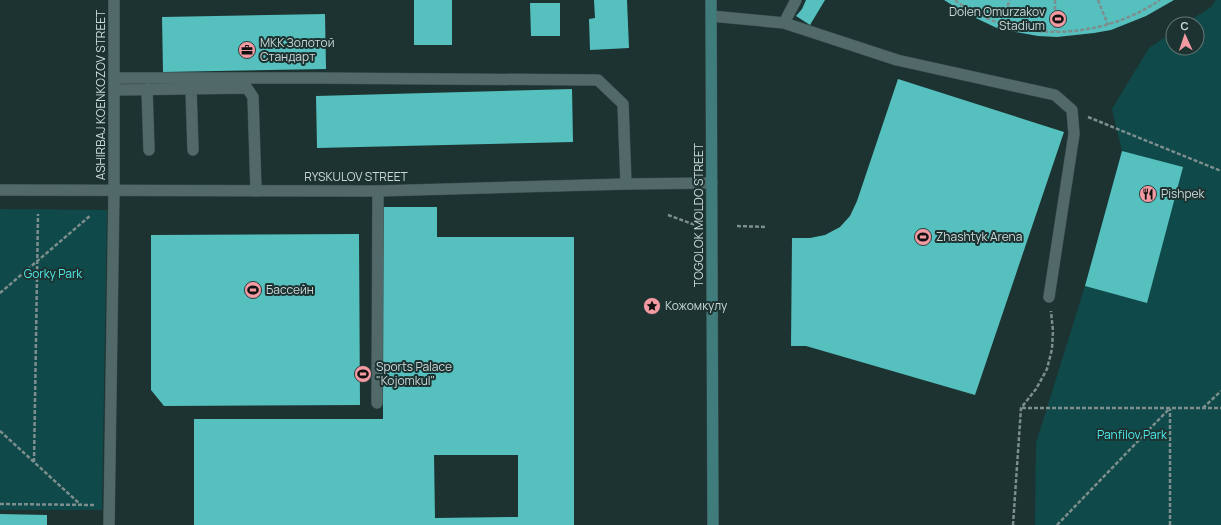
<svg xmlns="http://www.w3.org/2000/svg" width="1221" height="525" font-family="Manrope,sans-serif">
  <style>
    .green { fill: #104949 }
    .building { fill: #56c0bf; fill-rule: evenodd }
    .lines { fill: none; stroke-linecap: round; stroke-linejoin: round }
    .service-casing { stroke: #3c4f4f; stroke-width: 12 }
    .minor-casing { stroke: #3c4f4f; stroke-width: 12 }
    .tertiary-casing { stroke: #3c4f4f; stroke-width: 12 }
    .secondary-casing { stroke: #3c4f4f; stroke-width: 12 }
    .path { stroke: #7c8e8d; stroke-width: 2.5; stroke-dasharray: 4 2; stroke-linecap: butt }
    .service { stroke: #516a69; stroke-width: 11 }
    .minor { stroke: #516a69; stroke-width: 11 }
    .tertiary { stroke: #516a69; stroke-width: 11 }
    .secondary { stroke: #3f7c7b; stroke-width: 11 }
    .labels { text-anchor: middle; stroke-width: 4; stroke-linejoin: round; paint-order: stroke }
    .poi-label { font-size: 12px; fill: #cbd9d8; stroke: #1c3332; text-anchor: start }
    .street-label { font-size: 12px; fill: #cbd9d8; stroke: #1c3332 }
    .park-label { font-size: 12px; fill: #4feae8; stroke: #1c3332 }
  </style>
  <rect width="100%" height="100%" fill="#1c3332"/>
  <!-- green -->
  <path class="green" d="M1216 0H1221V525H1035L1036 443 1085 286 1122 151 1112 109 1149 48 1173 32V48H1197V24H1185L1211 7Z
    M0 209 107 210 102 510H0Z"/>
  <!-- building -->
  <path class="building" d="M414 0H452V45H414Z
    M594 0H627L629 48 590 50 589 19 595 18Z
    M806 0H825L810 25 796 16 802 9Z
    M944 0H1174L1146 16 1111 30 1094 33 1057 37 1038 36 999 29 965 13Z
    M530 3H560V36H531Z
    M325 14 326 69 163 72 162 17Z
    M898 79 1064 132 975 395 806 346H791L792 238H810L825 235 840 227 850 216 857 201Z
    M572 89 573 142 317 148 316 96Z
    M1122 151 1183 167 1147 303 1085 286Z
    M383 207H437V237H574V525H194V419H383ZM434 455H518V517L435 518Z
    M359 234 360 405 164 406 151 390V235Z
    M0 514 47 515V525H0Z"/>
  <g class="lines">
    <!-- service casing -->
    <g class="service-casing">
      <path id="service" d="M711 16 784 23 897 60 1055 95 1072 110 1074 134 1049 297
        M784 23 796 0
        M114 78H315L598 80 623 104 626 184
        M147 89 149 150
        M191 89 193 150
        M114 90 247 88 253 97 256 191
        M377 403 378 191
        M109 525 114 190"/>
    </g>
    <!-- minor casing -->
    <g class="minor-casing">
      <path id="minor" d="M114 0V190"/>
    </g>
    <!-- tertiary casing -->
    <g class="tertiary-casing">
      <path id="tertiary" d="M0 190 378 191 626 184 712 183"/>
    </g>
    <!-- secondary casing -->
    <g class="secondary-casing">
      <path id="secondary" d="M711 0 713 525"/>
    </g>
    <!-- path -->
    <path class="path" d="M955 0 960 4C972 10 984 17 996 22 1050 41 1113 32 1160 0
      M1055 0V31
      M1098 0 1108 25
      M1001 23 1010 0
      M1088 117 1221 171
      M668 215 698 226
      M737 226 767 227
      M0 293 91 215
      M1022 408H1221
      M1203 408 1221 391
      M0 431 81 505
      M34 462 38 214
      M0 504 95 505
      M1013 525 1021 408 1036 389 1047 369 1052 349 1053 331 1051 311
      M1057 525 1170 408
      M1170 525V409"/>
    <!-- service -->
    <use href="#service" class="service"/>
    <!-- minor -->
    <use href="#minor" class="minor"/>
    <!-- tertiary -->
    <use href="#tertiary" class="tertiary"/>
    <!-- secondary -->
    <use href="#secondary" class="secondary"/>
  </g>
  <!-- icons -->
  <defs>
    <g id="stadium-disc" transform="scale(0.9)"><circle r="9.5" fill="#f49aa2" stroke="#1c3332"/><path d="M0-5a6.5 5 0 1 0 0 10a6.5 5 0 1 0 0-10ZM-3.5-1.8h7v3.6h-7Z" fill="#111"/></g>
    <g id="office-disc" transform="scale(0.9)"><circle r="9.5" fill="#f49aa2" stroke="#1c3332"/><path d="M-6-3h4V-5.5h4V-3h4V5H-6ZM-1-4.5V-3h2v-1.5ZM-6 0V1H6V0Z" fill="#111"/></g>
    <g id="restaurant-disc" transform="scale(0.9)"><circle r="9.5" fill="#f49aa2" stroke="#1c3332"/><path d="M-5-6h1v4h1v-4h1v4h1v-4h1v5L-1.5 .5V6h-2V.5L-5-1ZM5-6V6H3V1.5H1.5Q1.5-4 5-6Z" fill="#111"/></g>
    <g id="sight-disc" transform="scale(0.9)"><circle r="9.5" fill="#f49aa2" stroke="#1c3332"/><path d="M0-6L1.8-2.2L6-1.7L2.9 1.2L3.7 5.4L0 3.3L-3.7 5.4L-2.9 1.2L-6-1.7L-1.8-2.2Z" fill="#111"/></g>
  </defs>
  <g fill-rule="evenodd">
    <use href="#stadium-disc" x="1058" y="19"/>
    <use href="#office-disc" x="247" y="50"/>
    <use href="#restaurant-disc" x="1148" y="194"/>
    <use href="#stadium-disc" x="923" y="237"/>
    <use href="#stadium-disc" x="253" y="290"/>
    <use href="#sight-disc" x="652" y="306"/>
    <use href="#stadium-disc" x="363" y="374"/>
  </g>
  <g class="labels">
    <!-- poi labels -->
    <g class="poi-label">
      <text x="1045" y="16" text-anchor="end">Dolen Omurzakov<tspan x="1045" dy="14">Stadium</tspan></text>
      <text x="260" y="47">МКК Золотой<tspan x="260" dy="14">Стандарт</tspan></text>
      <text x="1161" y="198">Pishpek</text>
      <text x="936" y="241">Zhashtyk Arena</text>
      <text x="266" y="294">Бассейн</text>
      <text x="665" y="310">Кожомкулу</text>
      <text x="376" y="371">Sports Palace<tspan x="376" dy="14">"Kojomkul"</tspan></text>
    </g>
    <!-- street labels -->
    <g class="street-label">
      <text transform="translate(101 95) rotate(-90)" y="4">ASHIRBAJ KOENKOZOV STREET</text>
      <text x="356" y="181">RYSKULOV STREET</text>
      <text transform="translate(699 215) rotate(-90)" y="4">TOGOLOK MOLDO STREET</text>
    </g>
    <!-- park labels -->
    <g class="park-label">
      <text x="53" y="278">Gorky Park</text>
      <text x="1132" y="439">Panfilov Park</text>
    </g>
  </g>
  <!-- north arrow -->
  <g transform="translate(1185 36) rotate(357)"><circle r="19" fill="#1c3332" stroke="#627574"/>
  <path d="M0-3L7 15L0 10L-7 15Z" fill="#f49aa2"/>
  <text y="-6" font-size="11" font-weight="bold" text-anchor="middle" fill="#cbd9d8">С</text>
  </g>
</svg>
